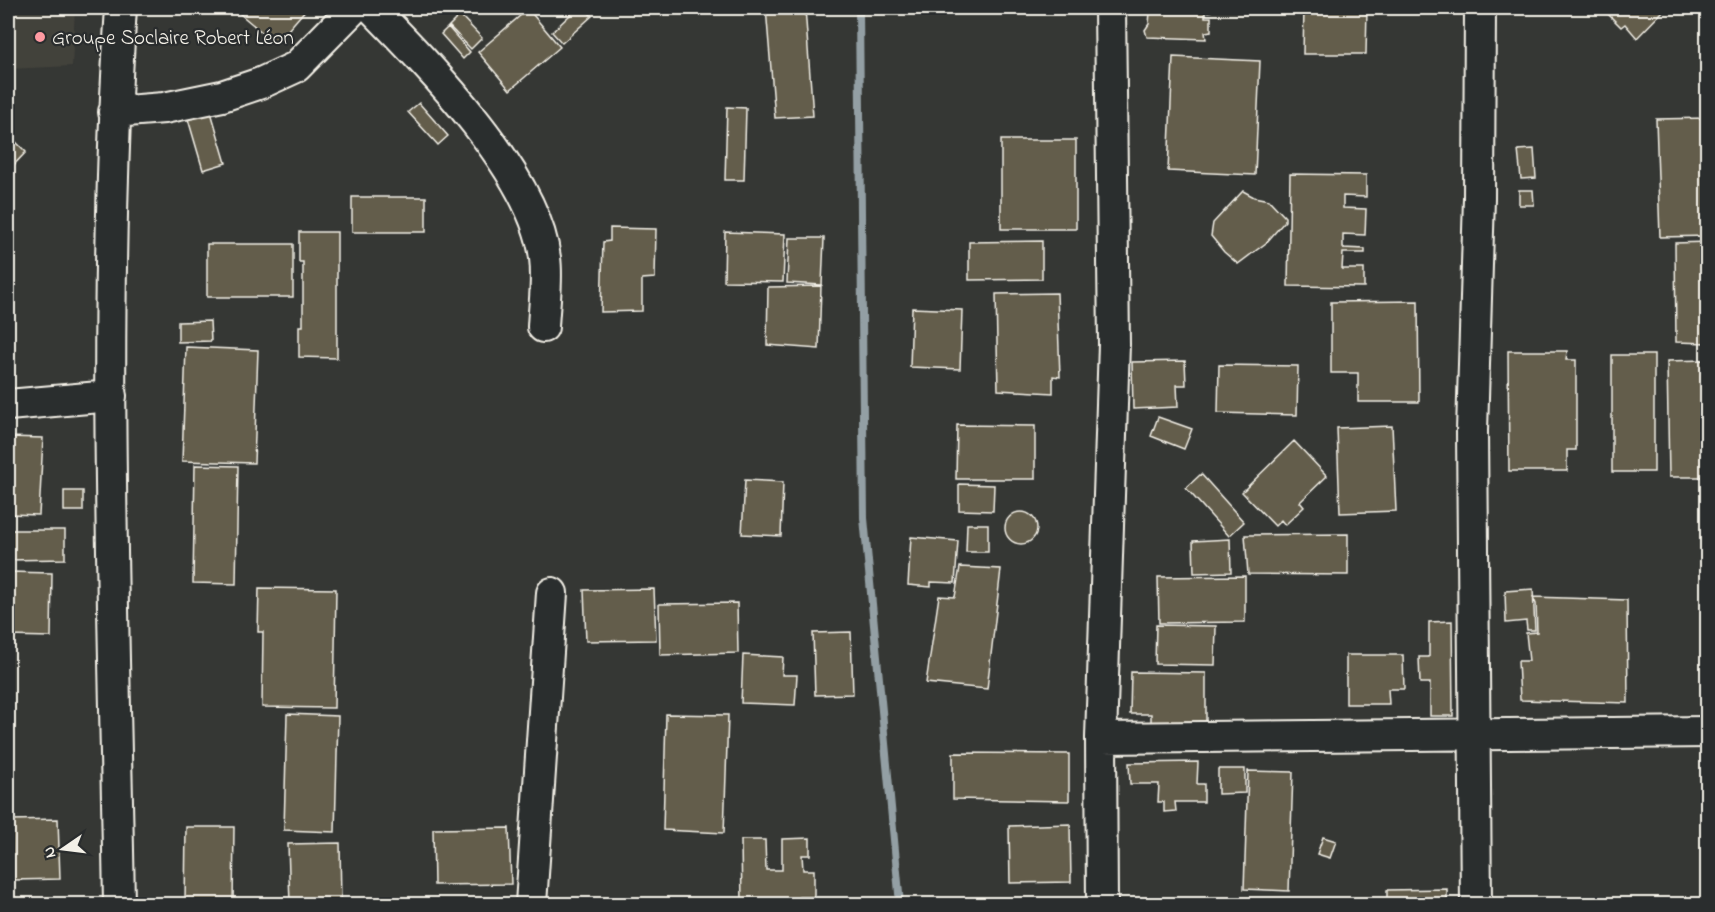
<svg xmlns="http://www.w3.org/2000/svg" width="1715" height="912" font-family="'Indie Flower',sans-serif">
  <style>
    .built { fill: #43423b }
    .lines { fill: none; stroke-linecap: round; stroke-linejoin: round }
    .stream { stroke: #939fa4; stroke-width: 8 }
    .building { fill: #635d4c; stroke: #f4f1e8; stroke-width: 1.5 }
    .minor-casing { stroke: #f4f1e8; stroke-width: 34 }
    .minor { stroke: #2a2d2e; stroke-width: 30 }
    .poi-dot { fill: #ff9aa2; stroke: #2a2d2e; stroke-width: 2 }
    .labels { text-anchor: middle; stroke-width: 4.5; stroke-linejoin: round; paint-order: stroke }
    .poi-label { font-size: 21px; fill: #f4f1e8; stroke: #2a2d2e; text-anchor: start }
  </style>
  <rect width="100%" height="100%" fill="#353734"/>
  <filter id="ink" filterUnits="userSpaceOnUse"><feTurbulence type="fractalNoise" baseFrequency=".0167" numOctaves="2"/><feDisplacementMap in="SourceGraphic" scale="12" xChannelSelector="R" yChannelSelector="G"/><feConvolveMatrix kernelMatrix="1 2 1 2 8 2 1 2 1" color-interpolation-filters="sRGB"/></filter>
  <g filter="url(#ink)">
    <!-- built -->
    <path class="built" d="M8 8H75L72 66 8 69Z"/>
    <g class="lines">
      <!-- stream -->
      <path class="stream" d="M859 8 864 518 900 904"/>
    </g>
    <!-- building -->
    <path class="building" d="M233 8H307L276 44Z
      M565 8H584L592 16 562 43 552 32 571 14Z
      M766 8H805L813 116 775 118Z
      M1143 8H1211V11L1205 12V17H1211V31L1205 32 1206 39 1147 37 1145 30 1149 24 1150 12 1144 11Z
      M1304 8H1367L1366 54H1303Z
      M1602 8H1666L1637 38 1625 24 1621 27Z
      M528 9 560 47 510 90 478 52Z
      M460 15 482 38 471 49 449 26Z
      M448 27 470 52 463 59 441 34Z
      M1173 57 1260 61 1255 175 1168 171Z
      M419 103 448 136 438 145 408 112Z
      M727 107 746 108 744 180H725Z
      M211 112 226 163 203 170 188 119Z
      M1708 118V236L1660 237 1656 119Z
      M10 136 26 152 8 171V138Z
      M1001 140H1076V229H1001Z
      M1534 149 1536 178 1521 179 1518 150Z
      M1290 174 1366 175V197L1343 196V208L1366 209 1365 235 1343 234V248L1365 249V253H1343L1342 269H1364V287L1288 286Z
      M1519 190H1533L1534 205H1519Z
      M1243 191 1254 197 1269 200 1285 217V221L1266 243 1238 264 1224 252 1211 236 1213 223Z
      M352 197H426V232H352Z
      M610 228 656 229 655 278 642 279V311L601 312 603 242 610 241Z
      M299 232H337V358L299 357V326H303V262H299Z
      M725 232 785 234 783 282 724 281Z
      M789 238H824L822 285 787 283Z
      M1042 241V279L969 280V242Z
      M1708 242V343L1676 342 1675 243Z
      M207 244H293V297H207Z
      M821 286 819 349 767 345 768 287Z
      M1057 293 1060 377 1053 376V393L998 390 996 294Z
      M1418 301 1419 402H1358V373H1331V302Z
      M912 308 962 310 960 369 910 367Z
      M210 321 211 341 178 342V322Z
      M186 347 258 350 254 463 182 461Z
      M1508 351H1567L1566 360H1576V450H1567V471H1509Z
      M1612 355H1654V472H1612Z
      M1706 360 1708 477H1669L1667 361Z
      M1185 361 1186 385H1177L1178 407 1133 409 1132 362Z
      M1219 365 1298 366 1297 415 1218 413Z
      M1158 417 1192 429 1184 449 1151 436Z
      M957 425 1035 426V479H956Z
      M1392 426 1396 511 1340 513 1337 428Z
      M8 437 43 438 39 515 8 514Z
      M1294 441 1327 476 1300 502 1304 507 1285 525 1281 520 1275 526 1242 492Z
      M195 465 238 466 236 584 193 583Z
      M1201 474 1244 522 1229 536 1186 488Z
      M745 480 783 482 781 536 742 534Z
      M959 484 994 485 993 511 959 510Z
      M64 491H83V511H64Z
      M1005 528a16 16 0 1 1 32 0a16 16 0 1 1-32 0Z
      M967 524H988V552H966Z
      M8 530H65V559L8 560Z
      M1348 534V575L1248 574 1245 535Z
      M911 537 958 541 955 583 931 582V587L908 585Z
      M1230 539 1231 572 1194 573 1193 541Z
      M960 567 1001 569 987 689 926 683 939 596 955 597Z
      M8 572 52 573 51 637 8 636Z
      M1245 576V622L1159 623 1158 577Z
      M259 588 336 589 334 708 262 707 263 632H258Z
      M654 589 656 640 586 641 584 590Z
      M1533 589 1535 630H1527L1526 621 1506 623 1505 591Z
      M1533 597 1627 600 1628 703 1520 700 1518 661H1529L1526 633 1537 632 1536 604Z
      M737 603 738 653 660 655 659 604Z
      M1452 621 1453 716H1430V683H1420L1419 657H1429V622Z
      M1156 625 1216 626 1215 665 1155 664Z
      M851 632 853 694 815 695 813 633Z
      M743 655 783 657 782 675H797L795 705 741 703Z
      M1346 655H1403L1404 689H1388L1389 704H1346Z
      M1131 672 1206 673V726L1151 725V714H1130Z
      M287 714 338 716 335 832 284 830Z
      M666 714 728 715 724 833 663 830Z
      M953 753 1069 754V801L953 799Z
      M1198 762 1197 784H1204V802H1175L1176 811 1164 812V802H1158L1159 784H1130L1129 763Z
      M1218 769H1245V793L1218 794Z
      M1248 771 1293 772 1289 891 1244 889Z
      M58 819 60 879 13 880 11 820Z
      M1070 824 1071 882 1010 883 1009 826Z
      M186 827H234L233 904H185Z
      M509 828 511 884 434 885 433 829Z
      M1323 837 1336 841 1330 858 1317 854Z
      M810 838V855H802L803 870H814V897H799V904H742L741 840H765L766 870H782V839Z
      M340 843 341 904H290L288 844Z
      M1447 889V904H1387V890Z
      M1684 899H1708V904H1684Z"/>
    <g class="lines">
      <!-- minor casing -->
      <g class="minor-casing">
        <path id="minor" d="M372 8C430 67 535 174 545 258 548 280 544 305 543 327
          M114 112 164 108 222 96 261 83 296 67 354 8
          M8 405 111 396
          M1101 738 1708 732
          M119 904C114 606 101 306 121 8
          M531 904 552 593
          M1102 904 1101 738 1114 344 1110 8
          M1476 904 1472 431 1479 198 1480 8"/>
      </g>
      <!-- minor -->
      <use href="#minor" class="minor"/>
    </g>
  </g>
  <!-- markers -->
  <circle class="poi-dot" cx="40" cy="37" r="6"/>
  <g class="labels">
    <!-- poi labels -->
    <g class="poi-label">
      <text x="52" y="44">Groupe Soclaire Robert Léon</text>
    </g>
  </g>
  <!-- margin -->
  <rect width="1715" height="912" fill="none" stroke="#2a2d2e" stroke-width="30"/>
  <rect x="15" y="15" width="1685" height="882" fill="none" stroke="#f4f1e8" stroke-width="2" filter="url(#ink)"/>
  <!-- north arrow -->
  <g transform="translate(63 849) rotate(256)" stroke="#2a2d2e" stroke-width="4.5" paint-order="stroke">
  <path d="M0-4.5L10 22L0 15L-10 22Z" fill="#f4f1e8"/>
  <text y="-9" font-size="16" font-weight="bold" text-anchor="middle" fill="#f4f1e8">N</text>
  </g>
</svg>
